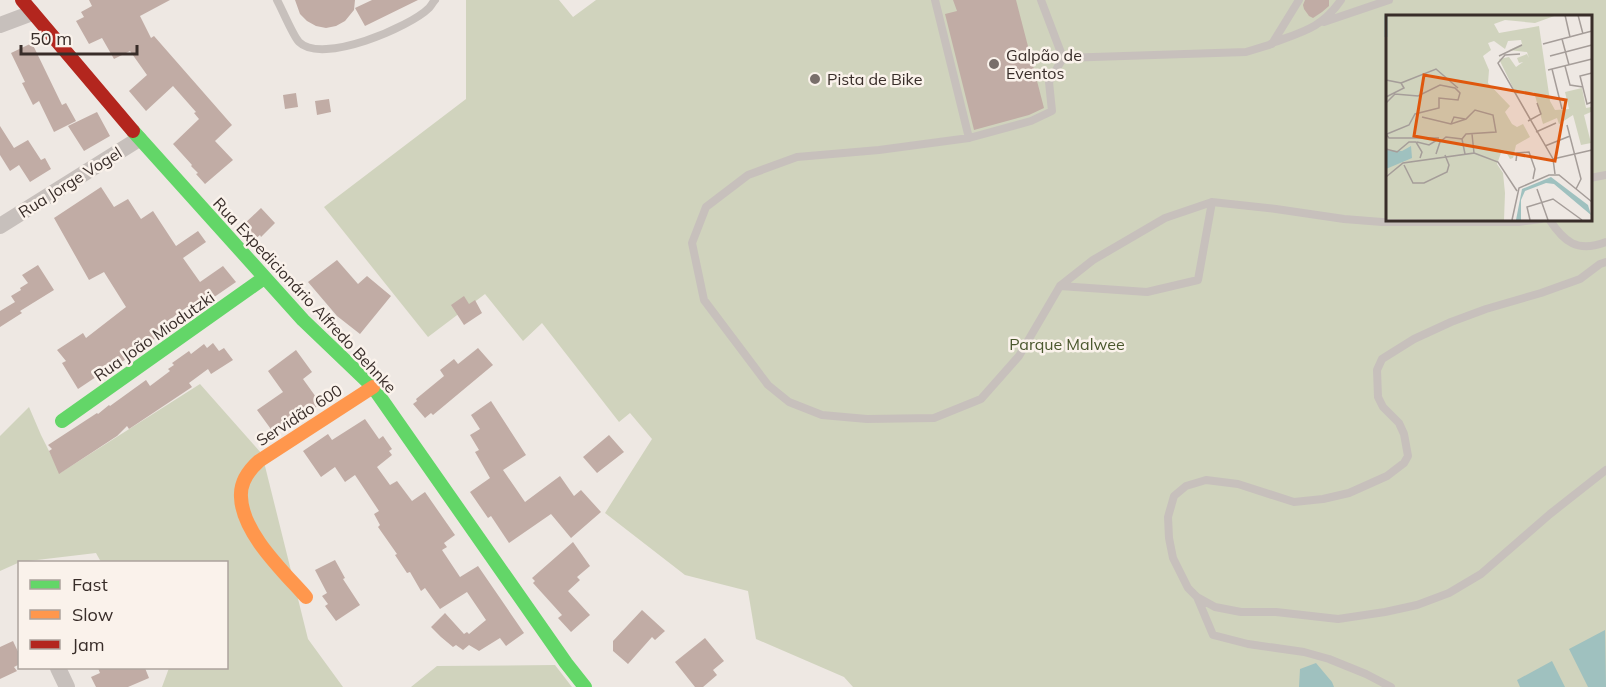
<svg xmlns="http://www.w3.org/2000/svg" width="1606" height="687" font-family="Mulish,sans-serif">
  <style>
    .green { fill: #d0d3bd; fill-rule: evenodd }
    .water { fill: #9fc1bf }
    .building { fill: #c1aca5 }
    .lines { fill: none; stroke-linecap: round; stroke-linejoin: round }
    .lane { stroke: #c7c0bc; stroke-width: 8 }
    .street { stroke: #c7c0bc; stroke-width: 16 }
    .fast { stroke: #63d668; stroke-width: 14 }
    .slow { stroke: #ff974d; stroke-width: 14 }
    .jam { stroke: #b3261e; stroke-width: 14 }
    .poi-dot { fill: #786e6a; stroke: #faf2eb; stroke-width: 2 }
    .labels { text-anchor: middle; stroke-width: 5; stroke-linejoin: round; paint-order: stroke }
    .poi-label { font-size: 16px; fill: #382d29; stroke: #faf2eb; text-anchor: start }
    .street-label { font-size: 16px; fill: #382d29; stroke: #faf2eb }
    .park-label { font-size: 16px; fill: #4a572d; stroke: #faf2eb }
    .inset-river { fill: none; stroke: #9fc1bf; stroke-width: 3 }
    .inset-road { fill: none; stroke: #a59d99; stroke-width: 1.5 }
    .view { fill: #df570d; fill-opacity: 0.15; stroke: #df570d; stroke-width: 3 }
    .inset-edge { fill: none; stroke: #382d29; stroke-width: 3 }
  </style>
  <rect width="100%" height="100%" fill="#eee8e3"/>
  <!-- green -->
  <path class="green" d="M466 0H559L573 17 596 0H1606V687H853L844 677 756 639 748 591 685 575 605 513 652 439 630 413 619 422 542 323 523 341 485 294 428 337 324 207 466 99ZM1387 16H1590V219H1387Z
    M200 384 262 454 308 639 343 687H162L169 668H226V562H101L96 553 20 562 0 571V436L29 407 41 435 60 473Z
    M555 665 572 687H411L437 666Z"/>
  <!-- water -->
  <path class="water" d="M1605 630 1606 687H1588L1569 649Z
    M1552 661 1565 687H1520L1517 680Z
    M1316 663 1332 682 1334 687H1299L1300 669Z"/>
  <!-- building -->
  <path class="building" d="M89 0H170L140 16 151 38 154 36 232 125 215 141 233 160 205 184 196 174 198 173 191 166 192 165 173 144 199 119 194 113 196 112 173 86 146 111 129 91 147 75 130 51 114 59 102 38 89 44 76 21 84 17 81 12 92 6Z
    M295 0H355L354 10 345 21 336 26 326 28 316 26 307 21 300 14Z
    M372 0H418L365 26 355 8Z
    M953 0H1016L1044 108 1029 115 974 130 945 14 957 11Z
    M1305 0H1329V6L1322 12 1313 18 1309 16 1304 9 1303 5Z
    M32 43 62 105 66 103 76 121 54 132 39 101 33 105 22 83 25 82 11 53Z
    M296 93 298 107 285 109 283 95Z
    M329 99 331 112 317 115 315 101Z
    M97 112 110 136 84 151 68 126Z
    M0 126 14 148 28 140 41 160 45 158 51 169 30 182 19 165 10 171 0 155Z
    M101 187 114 207 128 199 141 219 153 211 176 246 198 231 206 242 183 258 200 282 223 266 236 282 191 313 187 307 161 326 166 331 119 364 117 363 78 389 62 363 66 361 57 350 83 333 86 338 126 307 104 272 89 280 54 218Z
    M261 208 275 223 261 237 260 235 255 239 242 226Z
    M337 260 358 284 367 276 391 296 360 334 337 316 308 282Z
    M38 265 54 290 20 311 22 313 0 327V311L15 302 11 296 21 290 20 288 28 283 22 275Z
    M464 296 469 304 475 300 482 313 464 325 451 305Z
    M213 343 219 351 224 348 233 360 211 374 208 369 189 383 192 387 129 429 127 426 117 436 59 474 49 451 52 449 48 445 97 413 98 414 109 405 110 406 146 380 150 386 170 371 168 369 174 365 172 363 189 351 191 354 204 344 207 348Z
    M478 348 493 365 433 415 431 413 425 418 413 404 417 401 416 399 444 376 440 370 454 359 458 364Z
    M296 350 312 372 303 379 321 404 301 417 299 413 273 432 257 410 283 392 268 371Z
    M491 401 526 455 503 470 525 502 560 476 574 496 581 490 601 512 571 538 551 514 509 543 491 516 488 518 470 492 490 478 475 452 479 450 470 435 480 429 471 415Z
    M365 419 379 439 383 436 392 449 389 451 392 455 377 467 390 485 397 481 412 501 425 492 455 535 444 543 447 547 442 550 460 577 478 566 524 633 506 646 500 638 479 651 469 645 463 650 456 645 453 647 441 637 431 627 445 613 464 634 467 632 469 634 486 620 467 592 440 609 425 588 421 591 410 572 407 573 395 555 397 554 378 527 380 525 374 514 379 511 355 475 345 482 335 467 321 477 303 451 328 434 332 440Z
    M609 435 624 452 597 473 583 457Z
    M573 542 590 566 577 577 580 580 568 591 590 615 571 632 558 618 562 615 533 583 535 581 532 578Z
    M335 560 345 578 343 579 360 605 336 621 325 606 328 604 322 596 327 593 315 570Z
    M642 610 665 631 655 640 652 637 628 664 613 651V641Z
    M705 638 724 661 713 670 717 675 703 687H695L675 662Z
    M13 641 20 656V664L14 667 17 671 0 679V647Z
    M98 668H145L149 678 128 687H96L91 677 100 673Z"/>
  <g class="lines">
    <!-- lane -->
    <path class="lane" d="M277 0C282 9 293 36 299 42 322 65 410 27 429 8 430 7 434 1 435 0
      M935 0 969 138
      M1041 0 1063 58 1246 52 1272 44 1299 0
      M1324 22 1389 0
      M1272 43C1302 32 1322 28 1341 0
      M1063 58 1049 82 1052 111 1031 121 969 138 879 150 797 157 748 175 706 207 692 243 704 300 768 385 789 402 822 415 867 419 934 418 981 399 1019 356 1060 286 1093 260 1165 218 1212 202 1276 209 1344 219 1382 222H1519L1541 219
      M1590 178 1606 175
      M1549 219C1564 242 1577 253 1606 242
      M1606 262 1600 264 1580 279 1541 293 1486 309 1451 322 1414 339 1382 359 1377 370 1378 397 1383 407 1399 423 1404 434 1408 456 1404 463 1387 476 1349 493 1323 499 1294 502 1238 484 1206 480 1186 486 1174 496 1168 517 1169 538 1173 558 1188 588 1197 597 1215 607 1241 612H1276L1338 619 1385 612 1417 605 1449 593 1481 574 1550 514 1606 470
      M1060 286 1147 292 1198 280 1212 202
      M1197 597 1213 635 1248 644 1304 652 1329 659 1366 674 1391 687"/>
    <!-- street -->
    <path class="street" d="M0 25 32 13
      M0 226 139 139
      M58 668 67 687"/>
    <!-- fast -->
    <path class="fast" d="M133 131 303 320 373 387 566 663 585 687
      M62 421 264 278"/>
    <!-- slow -->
    <path class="slow" d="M306 597C284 572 242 533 241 497 240 483 249 470 259 461L373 387"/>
    <!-- jam -->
    <path class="jam" d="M22 0 133 131"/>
  </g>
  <!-- markers -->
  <g class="poi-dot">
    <circle cx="994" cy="64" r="6"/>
    <circle cx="815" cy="79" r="6"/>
  </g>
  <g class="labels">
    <!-- poi labels -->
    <g class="poi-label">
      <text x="1006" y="61">Galpão de<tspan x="1006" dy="18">Eventos</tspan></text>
      <text x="827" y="85">Pista de Bike</text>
    </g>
    <!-- street labels -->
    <g class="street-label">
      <text transform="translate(70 182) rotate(-32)" y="6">Rua Jorge Vogel</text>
      <text transform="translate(305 295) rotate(47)" y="6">Rua Expedicionário Alfredo Behnke</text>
      <text transform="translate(154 336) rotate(-35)" y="6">Rua João Miodutzki</text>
      <text transform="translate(299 415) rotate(-33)" y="6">Servidão 600</text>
    </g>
    <!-- park labels -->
    <g class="park-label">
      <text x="1067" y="350">Parque Malwee</text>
    </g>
  </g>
  <!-- overview -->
  <g transform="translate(1386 15)">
    <rect width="206" height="206" fill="#eee8e3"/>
    <path d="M0 0H171L149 8 119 5 108 9 113 18 153 11 164 86 169 95 183 94 179 77 196 73 200 93 205 92V97L198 100 205 128 195 130 187 100 173 109 171 103 157 109 148 77 130 79 113 44 123 42 130 52 137 47 133 48 131 43 141 39 143 43 141 37 123 35 136 29 135 25 122 26 119 34 108 26 102 28 105 35 97 41 103 55 102 68 124 91 119 97 126 109 131 112 137 109 144 122 130 130 127 143 124 144 119 135 115 138 111 149 117 158 119 178 118 205 0 204Z" fill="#d0d3bd"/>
    <path d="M25 131 26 143 0 154V135L16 136ZM165 162 202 190 205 200 168 169 160 168 139 176 135 185V205H130L136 174Z" fill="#9fc1bf"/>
    <path class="inset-river" d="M0 22V0"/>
    <path class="inset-road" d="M179 0 184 22M192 0 197 19M176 24 183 50M157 29 206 16M134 39 119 40 112 48 167 144 169 159M113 41 136 30M164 41 206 30M179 51 184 70 197 72M166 54 176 94M162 55 206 44M206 58 194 61 201 89 206 87M0 65 15 68 18 73 0 82M15 68 50 54 72 73M0 88 9 79 32 81 54 70 69 73 74 78 72 85 53 83V93L29 99 23 110 1 119M36 102 65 109 80 104 89 95 107 100 110 117 80 119 76 124M142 106 155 99 151 88M65 109 68 102 79 104M181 110 195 164 190 174M150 117 170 108M0 119 3 123H53M31 127 43 130 51 125M159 131 184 121M0 134 11 137 23 127H30L36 137 34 143M88 138 112 147 131 176M50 139 54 127 60 122 76 124 79 139M167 144 206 135M130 146 131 138 143 137 149 154 147 164M18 150 27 168H38L61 157 63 150 59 140M0 162 17 148 88 138 86 119M151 174 162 205M126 205 133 173 163 160H173L206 187M144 205 141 192 167 184 196 205"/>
    <path class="view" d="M38 60 180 85 169 146 28 121Z"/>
    <rect width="206" height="206" class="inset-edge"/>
  </g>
  <!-- legend -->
  <rect x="18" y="561" width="210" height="108" fill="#faf2eb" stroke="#aca39d" stroke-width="1.5"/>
  <rect x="30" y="580" width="30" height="9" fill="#63d668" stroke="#aca39d" stroke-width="1.5"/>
  <text x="72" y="591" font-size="18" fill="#382d29">Fast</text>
  <rect x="30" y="610" width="30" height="9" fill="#ff974d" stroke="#aca39d" stroke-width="1.5"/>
  <text x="72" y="621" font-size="18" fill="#382d29">Slow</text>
  <rect x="30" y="640" width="30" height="9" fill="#b3261e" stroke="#aca39d" stroke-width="1.5"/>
  <text x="72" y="651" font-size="18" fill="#382d29">Jam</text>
  <!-- scale -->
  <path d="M21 45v9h116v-9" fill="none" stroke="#382d29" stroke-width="3"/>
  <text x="30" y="45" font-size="18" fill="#382d29" stroke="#faf2eb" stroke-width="4.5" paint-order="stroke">50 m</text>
</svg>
